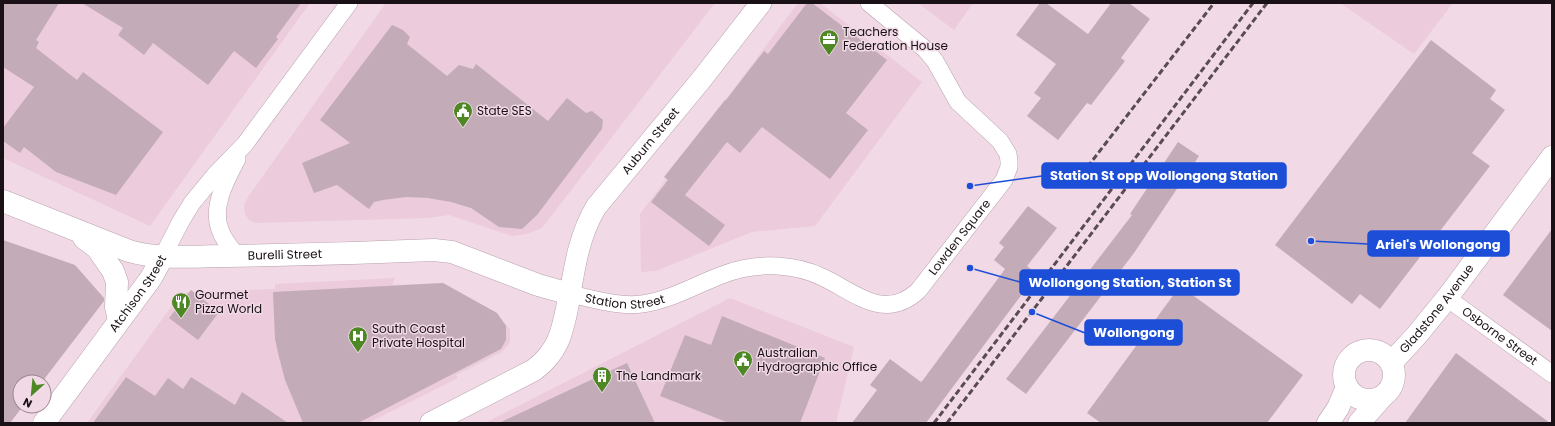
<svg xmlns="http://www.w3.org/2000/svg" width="1555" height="426" font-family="Poppins,sans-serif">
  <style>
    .built { fill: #ebcbdc }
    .building { fill: #c3acb8 }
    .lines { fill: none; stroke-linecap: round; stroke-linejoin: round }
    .minor-casing { stroke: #b7a0ac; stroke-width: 18 }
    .tertiary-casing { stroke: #b7a0ac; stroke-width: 22 }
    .secondary-casing { stroke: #b7a0ac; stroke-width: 23 }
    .minor { stroke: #fff; stroke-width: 17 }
    .tertiary { stroke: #fff; stroke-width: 21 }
    .secondary { stroke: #fff; stroke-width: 22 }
    .rail { stroke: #584b52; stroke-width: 3; stroke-dasharray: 6 3; stroke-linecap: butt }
    .labels { text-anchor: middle; stroke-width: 3; stroke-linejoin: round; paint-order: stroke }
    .poi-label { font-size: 12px; fill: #191115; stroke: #f2d9e6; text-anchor: start }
    .street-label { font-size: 12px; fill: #191115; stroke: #f2d9e6 }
    .leader { fill: none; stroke: #1d4ed8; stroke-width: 1.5 }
    .callout-dot { fill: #1d4ed8; stroke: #f2d9e6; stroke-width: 1.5 }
    .callout { fill: #1d4ed8; stroke: #1d4ed8; stroke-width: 1.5 }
    .callout-label { font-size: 13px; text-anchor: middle; font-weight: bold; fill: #fff }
  </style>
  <rect width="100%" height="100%" fill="#f2d9e6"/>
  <!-- built -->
  <path class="built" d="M3 3H310L150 226 3 158Z
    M386 3H715L542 228 527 234 512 236 449 215 428 218 255 223 249 220 245 214 244 205 248 197Z
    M798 3H820L922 82 815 226 752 232 656 271 641 272 640 214Z
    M918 3H973L954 30Z
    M1340 3H1453L1414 54Z
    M395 278 392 285 443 283 497 313 510 330V343L502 352 456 375 458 378 368 423H87L176 300 187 292 275 289V284Z
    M730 298 854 347 836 423H485Z"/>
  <!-- building -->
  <path class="building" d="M3 3H59L36 40 39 42 36 48 77 80 83 72 163 132 116 195 56 172 24 147 20 153 3 141V128L34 87 3 67Z
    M82 3H301L276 37 278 39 256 68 234 51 208 85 153 43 144 55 118 35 123 28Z
    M807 3H812L887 60 846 113 868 130 830 179 762 127 740 153 727 142 685 195 725 225 709 246 651 202 668 180 664 177 725 100H726L764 51 768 54Z
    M1040 3H1046L1088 34 1111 3H1129L1150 19 1121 58 1125 61 1091 105 1087 103 1058 140 1027 116 1041 98 1034 93 1056 64 1016 35Z
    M392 25 403 30 410 37 407 44 447 76 459 65 473 69 476 64 548 121 567 98 586 113 592 111 603 120 602 129 537 215 522 229 499 227 471 208 451 202 428 198 406 197 383 200 374 202 369 209 337 185 314 193 302 163 350 143 320 120Z
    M1431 40 1496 90 1490 99 1505 110 1472 153 1490 166 1380 309 1360 294 1352 304 1275 245Z
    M1178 142 1199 156 1134 253 1026 394 1006 379 1132 215 1130 214Z
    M1028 206 1057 228 1027 266 1037 274 926 423H852L877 390 870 385 890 359 921 382 923 380 1005 269 994 260 1004 247 999 243Z
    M1552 229V331L1503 295Z
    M3 240 75 265 104 298V301L42 382H20V406H23L10 423H3Z
    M443 283 497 313 506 326V340L501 349 358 423H303L285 380 279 357 275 339 273 292Z
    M1180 286 1303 375 1267 423H1101L1087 413Z
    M191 290 219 312 198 340 169 318Z
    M722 316 825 358 800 423H729L660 396 685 335 711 345Z
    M1456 353 1550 423H1405Z
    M627 363 655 423H499Z
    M126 377 155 396 168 378 183 389 191 377 235 405 242 392 288 423H93Z"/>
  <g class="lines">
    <!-- minor casing -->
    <g class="minor-casing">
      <g id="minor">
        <path d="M163 256 181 221 192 203 215 175 245 144 349 3"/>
        <path d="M237 256C231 248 224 241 221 232 210 208 226 180 237 159"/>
        <path id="s1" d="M570 294C593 299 618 307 642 304 671 300 695 285 722 275 739 268 759 265 778 266 793 267 808 270 822 277 855 292 883 322 918 291L1004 180 1009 167V161L1008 154 1000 141 958 102 935 61 926 50 869 3"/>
        <path id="s2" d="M1447 298 1552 374"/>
      </g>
    </g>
    <!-- tertiary casing -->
    <g class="tertiary-casing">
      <g id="tertiary">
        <path id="s3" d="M570 294C575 263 580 234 596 207L701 80 761 3"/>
      </g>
    </g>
    <!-- secondary casing -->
    <g class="secondary-casing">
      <g id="secondary">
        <path id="s4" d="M3 201 129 251C160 260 194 256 226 256 295 255 365 253 434 250L452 252 538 285 570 294C563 326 562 349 534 370L431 423"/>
        <path d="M84 238 97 248 113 271 117 282 116 307 119 320"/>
        <circle cx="1369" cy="375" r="25"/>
        <path id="s5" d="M1391 363 1416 336 1447 298 1552 157"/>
        <path id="s6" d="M44 423 151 278 163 256"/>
        <path d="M1328 423 1338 408 1347 387"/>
        <path d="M1359 423 1382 397"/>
      </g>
    </g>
    <!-- minor -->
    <use href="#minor" class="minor"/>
    <!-- tertiary -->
    <use href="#tertiary" class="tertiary"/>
    <!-- secondary -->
    <use href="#secondary" class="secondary"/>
    <!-- rail -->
    <path class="rail" d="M1082 174 1214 3
      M934 423 1253 3
      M947 423 1267 3"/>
  </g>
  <!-- icons -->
  <defs>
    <g id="office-pin" transform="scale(1)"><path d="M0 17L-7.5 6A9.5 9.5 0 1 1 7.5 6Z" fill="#4d8825" stroke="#f2d9e6"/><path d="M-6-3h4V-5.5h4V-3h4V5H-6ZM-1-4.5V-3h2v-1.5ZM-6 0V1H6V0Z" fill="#fff"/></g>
    <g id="civic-pin" transform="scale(1)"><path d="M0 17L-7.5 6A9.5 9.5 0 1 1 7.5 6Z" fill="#4d8825" stroke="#f2d9e6"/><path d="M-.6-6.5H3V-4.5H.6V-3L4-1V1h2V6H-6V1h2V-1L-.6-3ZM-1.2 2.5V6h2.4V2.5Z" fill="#fff"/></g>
    <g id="restaurant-pin" transform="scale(1)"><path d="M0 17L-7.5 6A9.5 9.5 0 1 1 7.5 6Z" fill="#4d8825" stroke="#f2d9e6"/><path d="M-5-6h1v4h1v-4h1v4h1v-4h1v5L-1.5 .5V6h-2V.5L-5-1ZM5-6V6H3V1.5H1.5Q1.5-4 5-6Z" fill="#fff"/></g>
    <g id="hospital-pin" transform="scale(1)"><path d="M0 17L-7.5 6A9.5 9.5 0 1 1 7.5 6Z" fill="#4d8825" stroke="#f2d9e6"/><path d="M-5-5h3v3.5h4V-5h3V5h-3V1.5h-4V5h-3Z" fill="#fff"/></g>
    <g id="building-pin" transform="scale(1)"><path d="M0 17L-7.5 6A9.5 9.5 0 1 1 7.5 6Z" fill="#4d8825" stroke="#f2d9e6"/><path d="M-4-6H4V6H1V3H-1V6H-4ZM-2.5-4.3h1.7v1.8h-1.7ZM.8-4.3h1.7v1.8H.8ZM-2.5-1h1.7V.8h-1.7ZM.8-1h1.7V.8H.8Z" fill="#fff"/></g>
  </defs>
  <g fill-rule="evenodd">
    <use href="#office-pin" x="829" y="39"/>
    <use href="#civic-pin" x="463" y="111"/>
    <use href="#restaurant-pin" x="181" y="302"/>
    <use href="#hospital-pin" x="358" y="336"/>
    <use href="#civic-pin" x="743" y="360"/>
    <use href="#building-pin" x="602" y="376"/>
  </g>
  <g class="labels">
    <!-- poi labels -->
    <g class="poi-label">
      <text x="843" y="36">Teachers<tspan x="843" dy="14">Federation House</tspan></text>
      <text x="477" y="115">State SES</text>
      <text x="195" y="299">Gourmet<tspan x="195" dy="14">Pizza World</tspan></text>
      <text x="372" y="333">South Coast<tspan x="372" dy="14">Private Hospital</tspan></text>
      <text x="757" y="357">Australian<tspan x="757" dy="14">Hydrographic Office</tspan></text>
      <text x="616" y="380">The Landmark</text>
    </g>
    <!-- street labels -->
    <g class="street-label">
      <text dy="4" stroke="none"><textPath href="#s3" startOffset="177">Auburn Street</textPath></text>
      <text dy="4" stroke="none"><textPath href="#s1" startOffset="435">Lowden Square</textPath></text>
      <text dy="4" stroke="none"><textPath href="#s4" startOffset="292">Burelli Street</textPath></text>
      <text dy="4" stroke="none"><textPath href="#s6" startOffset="160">Atchison Street</textPath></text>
      <text dy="4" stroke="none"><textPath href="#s1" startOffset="56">Station Street</textPath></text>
      <text dy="4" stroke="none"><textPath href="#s5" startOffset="71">Gladstone Avenue</textPath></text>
      <text dy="4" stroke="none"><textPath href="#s2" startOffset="65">Osborne Street</textPath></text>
    </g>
  </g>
  <!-- callouts -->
  <path class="leader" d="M970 186L1042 176M1311 241L1368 244M970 268L1020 282M1032 312L1085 333"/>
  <g class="callout-dot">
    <circle cx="970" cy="186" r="4"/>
    <circle cx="1311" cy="241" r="4"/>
    <circle cx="970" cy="268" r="4"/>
    <circle cx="1032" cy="312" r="4"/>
  </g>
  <g class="callout">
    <rect x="1042" y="163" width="244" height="25" rx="4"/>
    <rect x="1368" y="231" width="141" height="25" rx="4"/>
    <rect x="1020" y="270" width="219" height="25" rx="4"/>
    <rect x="1085" y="320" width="97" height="25" rx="4"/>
  </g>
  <g class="callout-label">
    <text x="1164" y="180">Station St opp Wollongong Station</text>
    <text x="1438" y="249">Ariel's Wollongong</text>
    <text x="1130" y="287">Wollongong Station, Station St</text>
    <text x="1134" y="337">Wollongong</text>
  </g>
  <!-- border -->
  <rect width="1555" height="426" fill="none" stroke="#191115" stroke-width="8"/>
  <!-- north arrow -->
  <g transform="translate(32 394) rotate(207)"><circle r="19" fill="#f2d9e6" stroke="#9b8992"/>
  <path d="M0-3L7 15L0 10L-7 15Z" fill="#4d8825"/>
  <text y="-6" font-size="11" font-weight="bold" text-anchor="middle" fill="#191115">N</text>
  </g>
</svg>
